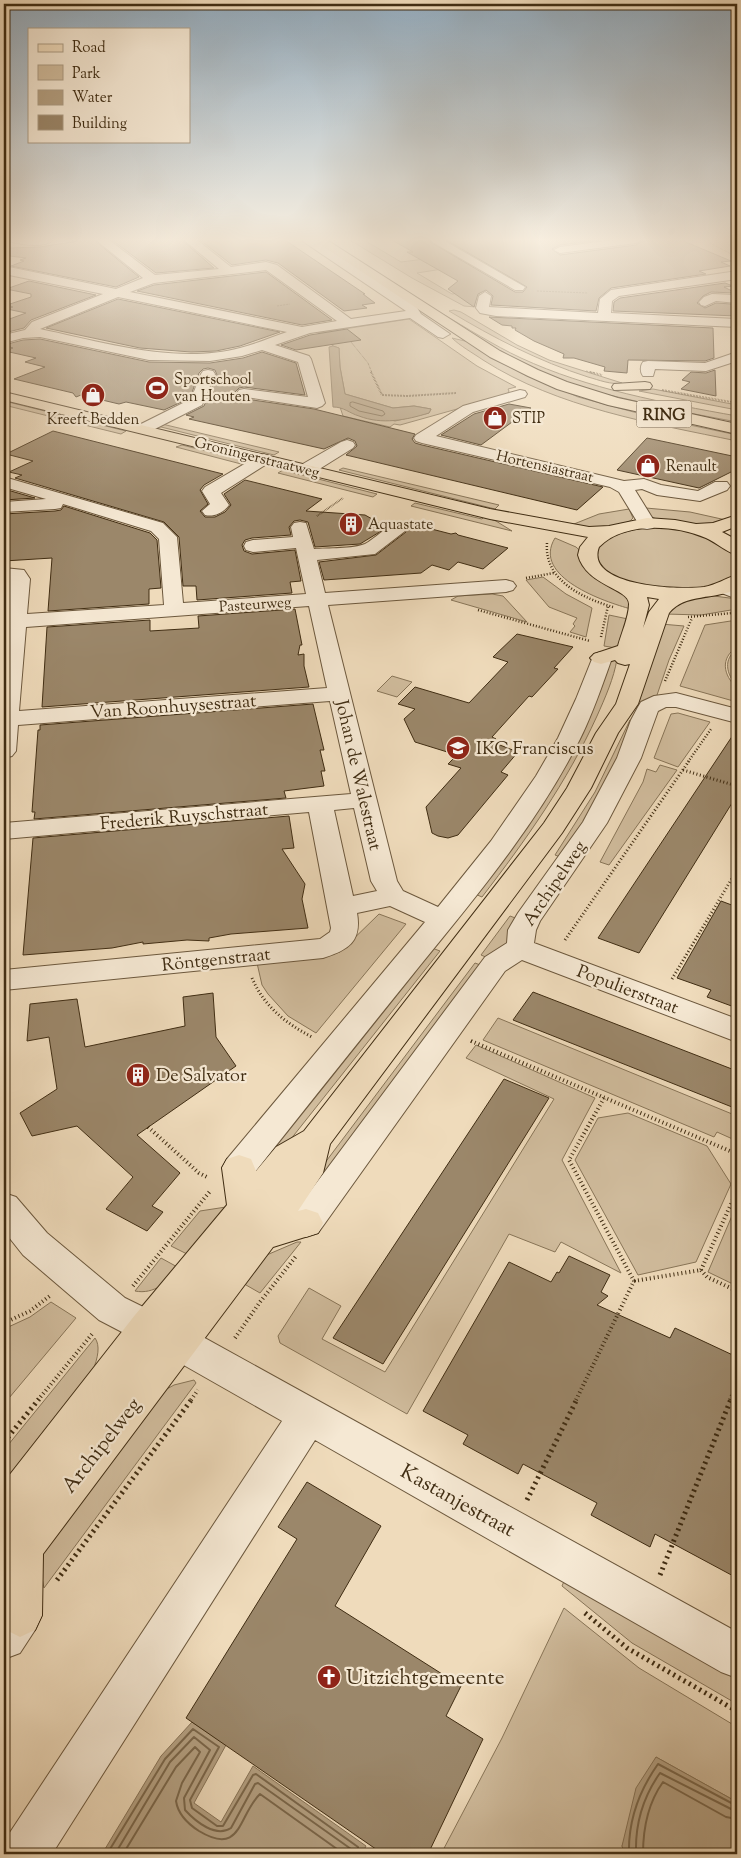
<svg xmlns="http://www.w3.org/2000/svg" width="741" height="1858" font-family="'Sorts Mill Goudy',serif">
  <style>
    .green { fill: #d1bd9e; stroke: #887558 }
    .water { fill: #b4a082; stroke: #867256 }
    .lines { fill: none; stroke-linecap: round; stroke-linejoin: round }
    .shore-far1 { stroke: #7a664a; stroke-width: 1 }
    .shore { stroke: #7a664a; stroke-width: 2 }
    .building { fill: #9b876a; stroke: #402d13 }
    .minor-casing { stroke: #6c583d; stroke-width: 2 }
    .major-casing { stroke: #402d13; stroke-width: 2 }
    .path-far5 { stroke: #402d13; stroke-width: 1; stroke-dasharray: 0.5 1; stroke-linecap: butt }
    .path-far4 { stroke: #402d13; stroke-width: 2; stroke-dasharray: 0.5 1; stroke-linecap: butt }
    .path-far3 { stroke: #402d13; stroke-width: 2.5; stroke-dasharray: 1 2; stroke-linecap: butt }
    .path-far2 { stroke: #402d13; stroke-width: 3; stroke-dasharray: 1 2.5; stroke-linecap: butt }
    .path-far1 { stroke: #402d13; stroke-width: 4; stroke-dasharray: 1 3; stroke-linecap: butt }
    .path { stroke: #402d13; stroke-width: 5; stroke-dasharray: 2 4; stroke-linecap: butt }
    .minor { fill: #f5e8d3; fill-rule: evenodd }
    .major { fill: #efdbbb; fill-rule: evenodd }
    .labels { text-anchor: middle; stroke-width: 4.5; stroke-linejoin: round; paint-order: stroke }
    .far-poi-label { font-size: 15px; fill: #402d13; stroke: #f5e8d3; text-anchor: start }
    .far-street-label { font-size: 15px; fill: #402d13; stroke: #f5e8d3 }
    .shield { fill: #f5e8d3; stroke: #76654d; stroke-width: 1 }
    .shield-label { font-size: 16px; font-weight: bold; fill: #402d13 }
    .street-label { font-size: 18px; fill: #402d13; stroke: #f5e8d3 }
    .poi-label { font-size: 18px; fill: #402d13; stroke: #f5e8d3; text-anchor: start }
    .near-street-label { font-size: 21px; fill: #402d13; stroke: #f5e8d3 }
    .near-poi-label { font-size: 21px; fill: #402d13; stroke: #f5e8d3; text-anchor: start }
  </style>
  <rect width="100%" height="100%" fill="#efdbbb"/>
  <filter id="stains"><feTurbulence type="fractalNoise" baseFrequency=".004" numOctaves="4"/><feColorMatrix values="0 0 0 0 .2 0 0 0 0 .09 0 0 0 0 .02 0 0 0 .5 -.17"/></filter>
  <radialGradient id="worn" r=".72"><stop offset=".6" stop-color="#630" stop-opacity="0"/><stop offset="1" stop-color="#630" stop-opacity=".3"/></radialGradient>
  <!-- green -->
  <path class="green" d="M350 240H364L401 262 457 255 463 258 451 260C459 264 466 260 474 264L417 273 452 294 474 291 480 294 476 307 464 306 412 278Z
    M454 310 461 312 517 345 549 360 622 383C611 385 599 380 588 377 538 361 494 338 449 311Z
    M436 313H441C467 328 493 345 521 358 588 389 664 403 737 416V422L679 411 583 389 514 362Z
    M409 319 477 366 516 387 508 389 509 391 507 395 400 425 394 424 390 427 343 416 340 407 395 421 429 413 431 409 414 406 393 408 345 394 340 367 339 348 333 346 318 333Z
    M452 338 469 342 536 378 578 397 652 417 737 435V441C651 423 558 408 483 360 473 353 460 346 452 338Z
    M653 389 737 405V410L639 391Z
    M4 401 126 431 121 434 4 405Z
    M162 424 279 452 274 455 157 426Z
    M182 445 250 462 245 465 176 447Z
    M343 468 499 505 495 509 339 470Z
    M283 470 377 494 373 497 278 473Z
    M415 503 482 519 484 517 496 521 512 531 411 506Z
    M646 508 690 512 726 520 701 525 658 520 650 516Z
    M629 509 633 518C621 533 586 528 569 526L599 514Z
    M645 528H669L693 532 730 549 737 559V572L733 577 719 585 685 592 622 581 606 570 597 559C597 555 597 550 598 547 603 535 633 530 645 528Z
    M555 538 576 547 625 592 631 609C605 602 531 577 555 538Z
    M543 577 566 594 592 608 586 637 570 632 575 626 573 624 577 618 549 607 526 580Z
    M492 594 503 596 527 622 451 600 458 596Z
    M714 596 737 599V609L701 615 665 614 685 600Z
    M609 615 628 619 623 643 616 648 604 646Z
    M737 620V647C720 658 723 675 737 688V702L680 686 705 625Z
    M661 624 684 626 669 660 656 698 640 705 637 700Z
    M737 649V686C726 674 723 659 737 649Z
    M617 659C614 678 605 698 597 716 567 782 526 840 482 897L475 894 610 661Z
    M392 676 412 682 397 697 377 691Z
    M678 713 710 722 678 767 654 758 671 714Z
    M630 720 617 765 563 858 555 855 595 792Z
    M660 765 677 770 609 865 600 862 643 782 647 769 656 772Z
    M379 914 406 924 316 1033 288 1016 268 994 262 985 257 963 327 956 340 952Z
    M510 916 518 919 514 938 488 958 481 955Z
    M432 948 440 951 256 1183 250 1174Z
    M475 963 483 966 297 1216 288 1212Z
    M498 1018 737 1116V1141L717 1132 714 1137 483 1040Z
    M476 1045 595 1098 562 1160 621 1273 561 1242 555 1252 509 1234 407 1414 280 1343 278 1336 309 1288 341 1306 322 1339 385 1372 554 1099 466 1058Z
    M628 1113 707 1146 731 1184 696 1262 638 1275 575 1160 598 1118Z
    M737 1204V1286L708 1272Z
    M226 1207 191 1256 171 1246 200 1211Z
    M297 1242H301L260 1293 239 1281 262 1257Z
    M161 1258 181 1269C169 1281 154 1295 135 1291Z
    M51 1302 76 1318 4 1404V1329L30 1317Z
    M95 1338C116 1367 23 1473 4 1498V1450Z
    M194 1380 196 1383 44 1588 39 1563 44 1532 165 1390 174 1385Z
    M565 1579 737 1677V1704L632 1643 562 1586Z
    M564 1608 639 1668 737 1727V1802L656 1757 622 1846 625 1854H441L502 1738Z"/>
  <!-- water -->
  <path class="water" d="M333 346 339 348 340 367 345 394 393 408 414 406 431 409 429 413C406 420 382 425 359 416 349 413 344 407 333 407L329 347Z
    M192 1722 226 1745 194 1803 221 1822 253 1766 366 1846 362 1854H102L161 1756Z
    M656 1757 737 1802V1854H625L622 1846 636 1788Z"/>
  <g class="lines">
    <!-- shore-far1 -->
    <path class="shore-far1" d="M353 402 383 411 385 414 382 416 359 411 350 406V403Z"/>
    <!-- shore -->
    <path class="shore" d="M107 1854 165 1759 193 1729 219 1747 190 1800 192 1808 217 1826H223L253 1775 256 1774 358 1847V1854
      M115 1854 170 1762 194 1737 210 1750 184 1798 185 1810C196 1822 216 1838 231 1828L255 1784 258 1783 351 1849 352 1854
      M123 1854 176 1767 195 1747 200 1752 182 1783 176 1801C178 1814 188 1824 199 1831 242 1857 238 1815 260 1794L344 1854
      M629 1854C628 1821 639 1791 658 1764L737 1806
      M636 1854C635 1824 643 1797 660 1773L737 1812
      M643 1854C643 1828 648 1803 663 1782L726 1817 737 1819"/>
  </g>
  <!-- building -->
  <path class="building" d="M84 240H94L139 277 116 287 11 266 24 261 20 260 26 258 10 256V248L40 247Z
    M112 240H182L214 268 156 273Z
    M200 240H285L365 294H363L375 303 362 305 367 308 344 311 278 263 266 260 232 265Z
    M392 240H427L515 292H523L527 287 446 240H601L560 245 552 249 560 255 636 245 644 240H681L731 261 721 262 730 266 699 271 706 274 611 288 599 298 596 311 491 305 493 296 486 290 478 294 474 307 448 289 458 281 407 252H413Z
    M266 272 332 320 302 325 137 291 154 285Z
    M29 281 96 295 31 320 24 328 4 333V321L26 313 7 309 13 307 7 305 31 297V294L6 289Z
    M725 283 733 286 724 287 736 293 711 292 703 296 697 303 705 308 716 303 731 304 737 307V316L613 311 614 302 620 298Z
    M118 299 280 332 240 346 216 351 191 352 140 348 46 328Z
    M489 317 713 328 714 358 705 361 628 360 627 373 604 371 605 367 574 358H563L564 354 534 341 515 330 516 328H512V326L502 325Z
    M347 329 361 340 296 350 281 345 310 335Z
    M40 339 149 362 210 363 243 358 262 352 296 363 305 395 244 387 239 388 235 392 239 398 314 409 415 434 412 439 415 443 422 445 603 487 577 510 346 455 357 446 355 441 348 438 324 449 189 419 194 417 186 415 204 406 217 375 215 370 208 368 203 369 199 373 190 398 164 410 126 402 119 404 81 395 76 397 73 393 14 379 45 367 25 362 36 358 5 351 13 348 4 345 23 340Z
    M715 370 716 396 681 389 690 382 682 380 691 372 706 373Z
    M509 404 531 408 481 445 441 435 474 414Z
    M53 431 223 474 204 485 200 490 208 504 200 511 205 517H215L225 512 231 505 224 494 245 480 322 499 306 511 365 515 381 524 391 525 360 544 315 547 308 522 300 520 294 521 289 527 291 535 252 538 245 540 242 545 244 551 252 554 295 550 301 581 290 582 292 593 197 600 196 586H183L179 537 164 522 15 478 22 475 9 472 33 461 6 454Z
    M647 438 737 457V469L699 488 617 470Z
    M4 489 35 498 4 500Z
    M64 506 150 533 157 540 161 588 149 589V604L48 611 52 558 4 561V514L55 511 61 510Z
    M412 524 451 534 456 533 458 535 508 548 483 569 458 562 449 570 432 565 421 573 324 580 319 562 376 555 406 532 404 527H409Z
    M295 609 302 645H300L298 655 304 654V666L309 687 42 707 47 627 150 620V631L199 628 198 616Z
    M517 634 573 647 554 668 558 669 532 697 529 696 492 737 496 739 492 742 518 752 501 772 508 775 458 835 448 838 438 836 432 833 426 807 461 768 448 764 457 755 415 742 404 719 415 709 398 704 415 687 469 703 508 662 493 657Z
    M313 704 324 750H320L325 771H321L324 786 284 791 286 798 34 819 35 812H32L38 730H40V725Z
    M737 729V795L639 953 598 938Z
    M289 816 294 848 282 849 305 884 302 899 308 928 231 934 209 938V941L187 940 143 944V942L112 948 23 955 33 838Z
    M721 901 737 907V1008L707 997 711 990 677 978Z
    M533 992 737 1071V1109L513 1020Z
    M213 993 216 1037 236 1066 137 1135 180 1173 152 1206 163 1212 147 1231 106 1209 133 1177 77 1126 32 1136 20 1113 57 1089 49 1037 27 1041 30 1004 77 999 85 1047 185 1026 183 997Z
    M504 1079 549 1098 383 1364 333 1338Z
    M569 1256 610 1275 601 1292 608 1296 597 1305 670 1338 675 1328 737 1357V1578L655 1534 650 1547 591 1515 597 1503 523 1464 518 1474 463 1444 468 1435 423 1411 509 1262 551 1282 557 1272 559 1273Z
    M307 1482 381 1526 335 1606 461 1686 446 1716 483 1739 428 1854H383L186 1718 297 1539 278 1527Z"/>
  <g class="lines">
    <!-- minor casing -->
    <g class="minor-casing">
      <path id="minor" d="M11 240H53C44 248 24 245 13 242Z
        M96 240H109L155 275 219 269 184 240H197L231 267 266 262 277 265 351 319 406 311 301 240H314L416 306 421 314 450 334 443 338 438 337 410 318 310 333 275 345 309 356 311 359 325 403 322 406 317 408 239 396 237 393 239 390 244 389 308 397 298 362 262 350 242 356 210 361 149 360 40 337 23 338 4 343V335L25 330 32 322 103 294 4 274V266L116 289 143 278ZM266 270 337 321 302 327 130 292 154 283ZM118 297 287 332C272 337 256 344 240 348 178 365 102 342 40 329Z
        M429 240H443L525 287 523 290H515Z
        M613 240H642L636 243 560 253 554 250 560 247Z
        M737 271V279L619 296 612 301 611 313 737 319V327L496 316 480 313 476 308 479 296 485 292 491 296 489 307 598 313 600 299 611 290Z
        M712 294 737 295V303L716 301 705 306 701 305 699 302 704 297Z
        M737 352V361L706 371 655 369 653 376H643C640 372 640 366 643 362L648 361 705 363Z
        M208 370 213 371 215 374 202 405 149 432H137L135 429 137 426 191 399 201 374 203 371Z
        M520 390 525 391 527 394 525 397 473 412 436 436 624 481 644 479 661 485 698 491 715 482H727L730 486 727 490 700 501 657 495 642 489 635 490 656 524 653 528 647 529 641 528 619 492 610 487 422 443 416 441 414 438 416 435 463 406Z
        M347 440 353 442 355 445 353 448 313 473H301L299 469 301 465 341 442Z
        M264 454 270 456 272 459 270 462 221 493 229 505C223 513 214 517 205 515L202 511 210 504 202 491 205 487 258 456Z
        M4 477 163 523 177 537 183 603 306 594 296 548 253 552 246 550 244 546 246 542 253 540 293 537 291 527 294 523 300 522 306 523 314 549C327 548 354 549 365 544 378 537 387 523 402 527L405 531 375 554 317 560 325 593 506 580 513 582 516 586 513 590 506 592 328 605 397 881 403 891 438 907 491 841 536 776 558 738 576 699 594 654 601 652 608 654 612 658C602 686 593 713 580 739 537 825 474 899 414 973 359 1041 305 1109 251 1177L239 1181 227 1177 222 1168 227 1159 425 922 390 906 357 913C362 942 348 950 323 958L4 990V970L320 939 330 932 331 928 309 812 4 839V823L351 794 330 701 18 725 16 751 12 756 4 758 5 628 4 616H7L10 580H4V568L24 570 30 579 27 614 164 605 159 539 151 531 63 504 61 508 55 509 4 512V502L46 499 4 487ZM309 606 327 688 19 711 26 627ZM354 808 371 881 377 891 353 896 334 810Z
        M726 582 737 586V599L719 592 716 588 719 584Z
        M676 693 737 709V723L676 707H666L658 711 641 758 607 823 540 921 536 930 534 943 737 1019V1042L522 960 505 971 318 1233 306 1237 294 1233 289 1223 294 1213 485 957 507 943 508 930 518 913 583 822 617 758 631 720 638 707 641 702 654 696Z
        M4 1193 16 1197 47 1233 125 1298 192 1331 737 1632V1678L721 1672 315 1440 52 1854H4V1843L7 1837 282 1421 166 1355 99 1320 23 1255 4 1231Z
        M20 1593 35 1600 42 1615 35 1630 20 1653 4 1659V1601Z"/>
    </g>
    <!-- major casing -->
    <g class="major-casing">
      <path id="major" d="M314 240H327L500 351 538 370 567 382 618 398 737 424V434L608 405 557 389 528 376 490 357Z
        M645 382 650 383 652 386 650 389 614 390 612 387 614 384Z
        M4 392 490 509 589 527 609 526 647 518 675 520 696 524 713 523 737 515V526L722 532 737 540V555C726 552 717 543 706 538 675 525 625 521 599 547 584 587 682 590 704 587 716 585 726 578 737 575V589C715 600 685 593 669 613L638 704 618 733 591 788 562 833 330 1144 323 1173 298 1211 306 1209 318 1213 323 1223 318 1233 273 1247 43 1554 42 1615 35 1630 20 1637 4 1629V1482L135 1315 227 1205 222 1168 227 1159 239 1155 251 1159 256 1171 276 1147 304 1131 544 823 567 788 596 733 616 704 630 664 625 665 618 663 615 660 601 664 594 662 590 658 594 654 618 646C621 634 629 617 629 604 629 588 586 586 578 555L580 547 588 537 490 519 4 400ZM647 597 659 599 649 612 643 628 649 605Z"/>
    </g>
    <!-- path-far5 -->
    <path class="path-far5" d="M704 240 737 257
      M223 242 235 240
      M537 291 588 293
      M277 306 290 304
      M351 342 368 363 372 373
      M586 371 595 373"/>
    <!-- path-far4 -->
    <path class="path-far4" d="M371 372 382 395 407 396 456 393
      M590 372 602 375
      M662 390 737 403
      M317 516 343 498"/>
    <!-- path-far3 -->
    <path class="path-far3" d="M547 543C544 580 582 598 613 607
      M526 578 554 573
      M478 610 590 641
      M688 617 732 613
      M601 637 608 606
      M665 681 692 618
      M688 762 711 729"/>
    <!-- path-far2 -->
    <path class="path-far2" d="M683 770 737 786
      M565 940 689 761
      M252 978C264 1006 285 1023 312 1037
      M672 979 737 870
      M471 1041 473 1042"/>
    <!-- path-far1 -->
    <path class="path-far1" d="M471 1041 737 1154
      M148 1127 199 1173 209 1178
      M701 1270 737 1191
      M634 1281 701 1270 707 1277 737 1291
      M133 1286 211 1190
      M4 1323 30 1311 51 1295
      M235 1338 260 1302 297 1255
      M38 1400 93 1333
      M191 1400 198 1390
      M576 1400 634 1281 569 1160 604 1098
      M730 1400 737 1383"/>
    <!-- path -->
    <path class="path" d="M4 1442 39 1399
      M527 1500 577 1399
      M660 1575 731 1399
      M57 1580 192 1399
      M585 1613 627 1648 737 1711"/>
    <!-- minor -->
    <use href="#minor" class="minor"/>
    <!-- major -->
    <use href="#major" class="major"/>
  </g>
  <!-- sky -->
  <linearGradient id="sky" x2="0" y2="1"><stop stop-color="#93acbf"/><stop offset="0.48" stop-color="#f8efe0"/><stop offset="1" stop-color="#f8efe0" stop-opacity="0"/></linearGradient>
  <rect width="741" height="500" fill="url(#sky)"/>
  <!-- icons -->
  <defs>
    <g id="stadium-disc" transform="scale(1.25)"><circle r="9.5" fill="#8f2418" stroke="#f5e8d3"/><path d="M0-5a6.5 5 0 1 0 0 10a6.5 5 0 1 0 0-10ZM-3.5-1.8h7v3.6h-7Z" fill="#fff"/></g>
    <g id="shop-disc" transform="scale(1.25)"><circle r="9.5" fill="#8f2418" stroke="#f5e8d3"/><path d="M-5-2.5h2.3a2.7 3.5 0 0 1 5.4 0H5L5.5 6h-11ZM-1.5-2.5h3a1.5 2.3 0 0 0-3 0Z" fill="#fff"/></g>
    <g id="building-disc" transform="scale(1.25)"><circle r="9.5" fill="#8f2418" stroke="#f5e8d3"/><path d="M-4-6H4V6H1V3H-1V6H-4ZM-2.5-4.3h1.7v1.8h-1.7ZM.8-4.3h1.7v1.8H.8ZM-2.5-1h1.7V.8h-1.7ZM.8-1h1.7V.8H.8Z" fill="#fff"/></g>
    <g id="school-disc" transform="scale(1.25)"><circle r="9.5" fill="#8f2418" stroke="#f5e8d3"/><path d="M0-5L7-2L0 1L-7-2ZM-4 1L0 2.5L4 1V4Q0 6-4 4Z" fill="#fff"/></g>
    <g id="church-disc" transform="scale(1.25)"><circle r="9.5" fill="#8f2418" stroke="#f5e8d3"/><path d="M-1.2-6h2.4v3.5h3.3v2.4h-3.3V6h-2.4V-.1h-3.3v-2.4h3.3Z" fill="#fff"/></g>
  </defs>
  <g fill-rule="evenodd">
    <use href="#stadium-disc" x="157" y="388"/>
    <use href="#shop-disc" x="93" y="395"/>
    <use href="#shop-disc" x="495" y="418"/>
    <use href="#shop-disc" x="648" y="466"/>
    <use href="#building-disc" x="351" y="524"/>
    <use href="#school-disc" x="458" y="748"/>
    <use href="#building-disc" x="138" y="1075"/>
    <use href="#church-disc" x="329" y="1677"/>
  </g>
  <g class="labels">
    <!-- far-poi labels -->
    <g class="far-poi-label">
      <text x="174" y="384">Sportschool<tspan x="174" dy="17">van Houten</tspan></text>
      <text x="512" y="423">STIP</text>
      <text x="93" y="424" text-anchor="middle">Kreeft Bedden</text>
      <text x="666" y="471">Renault</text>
      <text x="368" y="529">Aquastate</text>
    </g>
    <!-- far-street labels -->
    <g class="far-street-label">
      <text transform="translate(257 457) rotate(14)" y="5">Groningerstraatweg</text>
      <text transform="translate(545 466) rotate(13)" y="5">Hortensiastraat</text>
      <text transform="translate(255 604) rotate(-4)" y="5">Pasteurweg</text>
    </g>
    <!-- shield labels -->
    <rect class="shield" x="636.5" y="400.5" width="55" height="27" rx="4"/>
    <g class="shield-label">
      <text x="664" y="420">RING</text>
    </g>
    <!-- street labels -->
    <g class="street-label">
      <text transform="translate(173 706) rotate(-4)" y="6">Van Roonhuysestraat</text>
      <text transform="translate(359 775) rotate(77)" y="6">Johan de Walestraat</text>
      <text transform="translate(184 816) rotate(-5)" y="6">Frederik Ruyschstraat</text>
      <text transform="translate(554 883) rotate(-56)" y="6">Archipelweg</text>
      <text transform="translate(216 959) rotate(-6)" y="6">Röntgenstraat</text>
      <text transform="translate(628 989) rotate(21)" y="6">Populierstraat</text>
    </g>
    <!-- poi labels -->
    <g class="poi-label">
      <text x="476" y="754">IKC Franciscus</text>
      <text x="156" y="1081">De Salvator</text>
    </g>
    <!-- near-street labels -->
    <g class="near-street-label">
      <text transform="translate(101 1445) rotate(-52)" y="7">Archipelweg</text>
      <text transform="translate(458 1500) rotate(29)" y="7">Kastanjestraat</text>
    </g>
    <!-- near-poi labels -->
    <g class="near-poi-label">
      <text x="346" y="1684">Uitzichtgemeente</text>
    </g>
  </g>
  <!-- margin -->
  <rect width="741" height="1858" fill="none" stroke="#efdbbb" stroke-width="20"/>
  <rect x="5" y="5" width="731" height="1848" fill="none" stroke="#402d13" stroke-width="2.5"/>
  <rect x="10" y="10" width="721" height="1838" fill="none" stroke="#402d13"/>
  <!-- legend -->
  <rect x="28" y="28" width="162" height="115" fill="#f5e8d3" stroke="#ad9d86"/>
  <rect x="38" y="44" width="25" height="8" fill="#efdbbb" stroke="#ad9d86"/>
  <text x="72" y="52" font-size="15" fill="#402d13">Road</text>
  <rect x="38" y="65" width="25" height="15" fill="#d1bd9e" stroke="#ad9d86"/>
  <text x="72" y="78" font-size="15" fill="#402d13">Park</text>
  <rect x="38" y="90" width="25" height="15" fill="#b4a082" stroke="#ad9d86"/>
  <text x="72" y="102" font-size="15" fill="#402d13">Water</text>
  <rect x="38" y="115" width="25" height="15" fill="#9b876a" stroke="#ad9d86"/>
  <text x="72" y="128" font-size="15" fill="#402d13">Building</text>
  <rect width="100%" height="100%" filter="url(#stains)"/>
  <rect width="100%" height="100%" fill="url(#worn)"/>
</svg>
